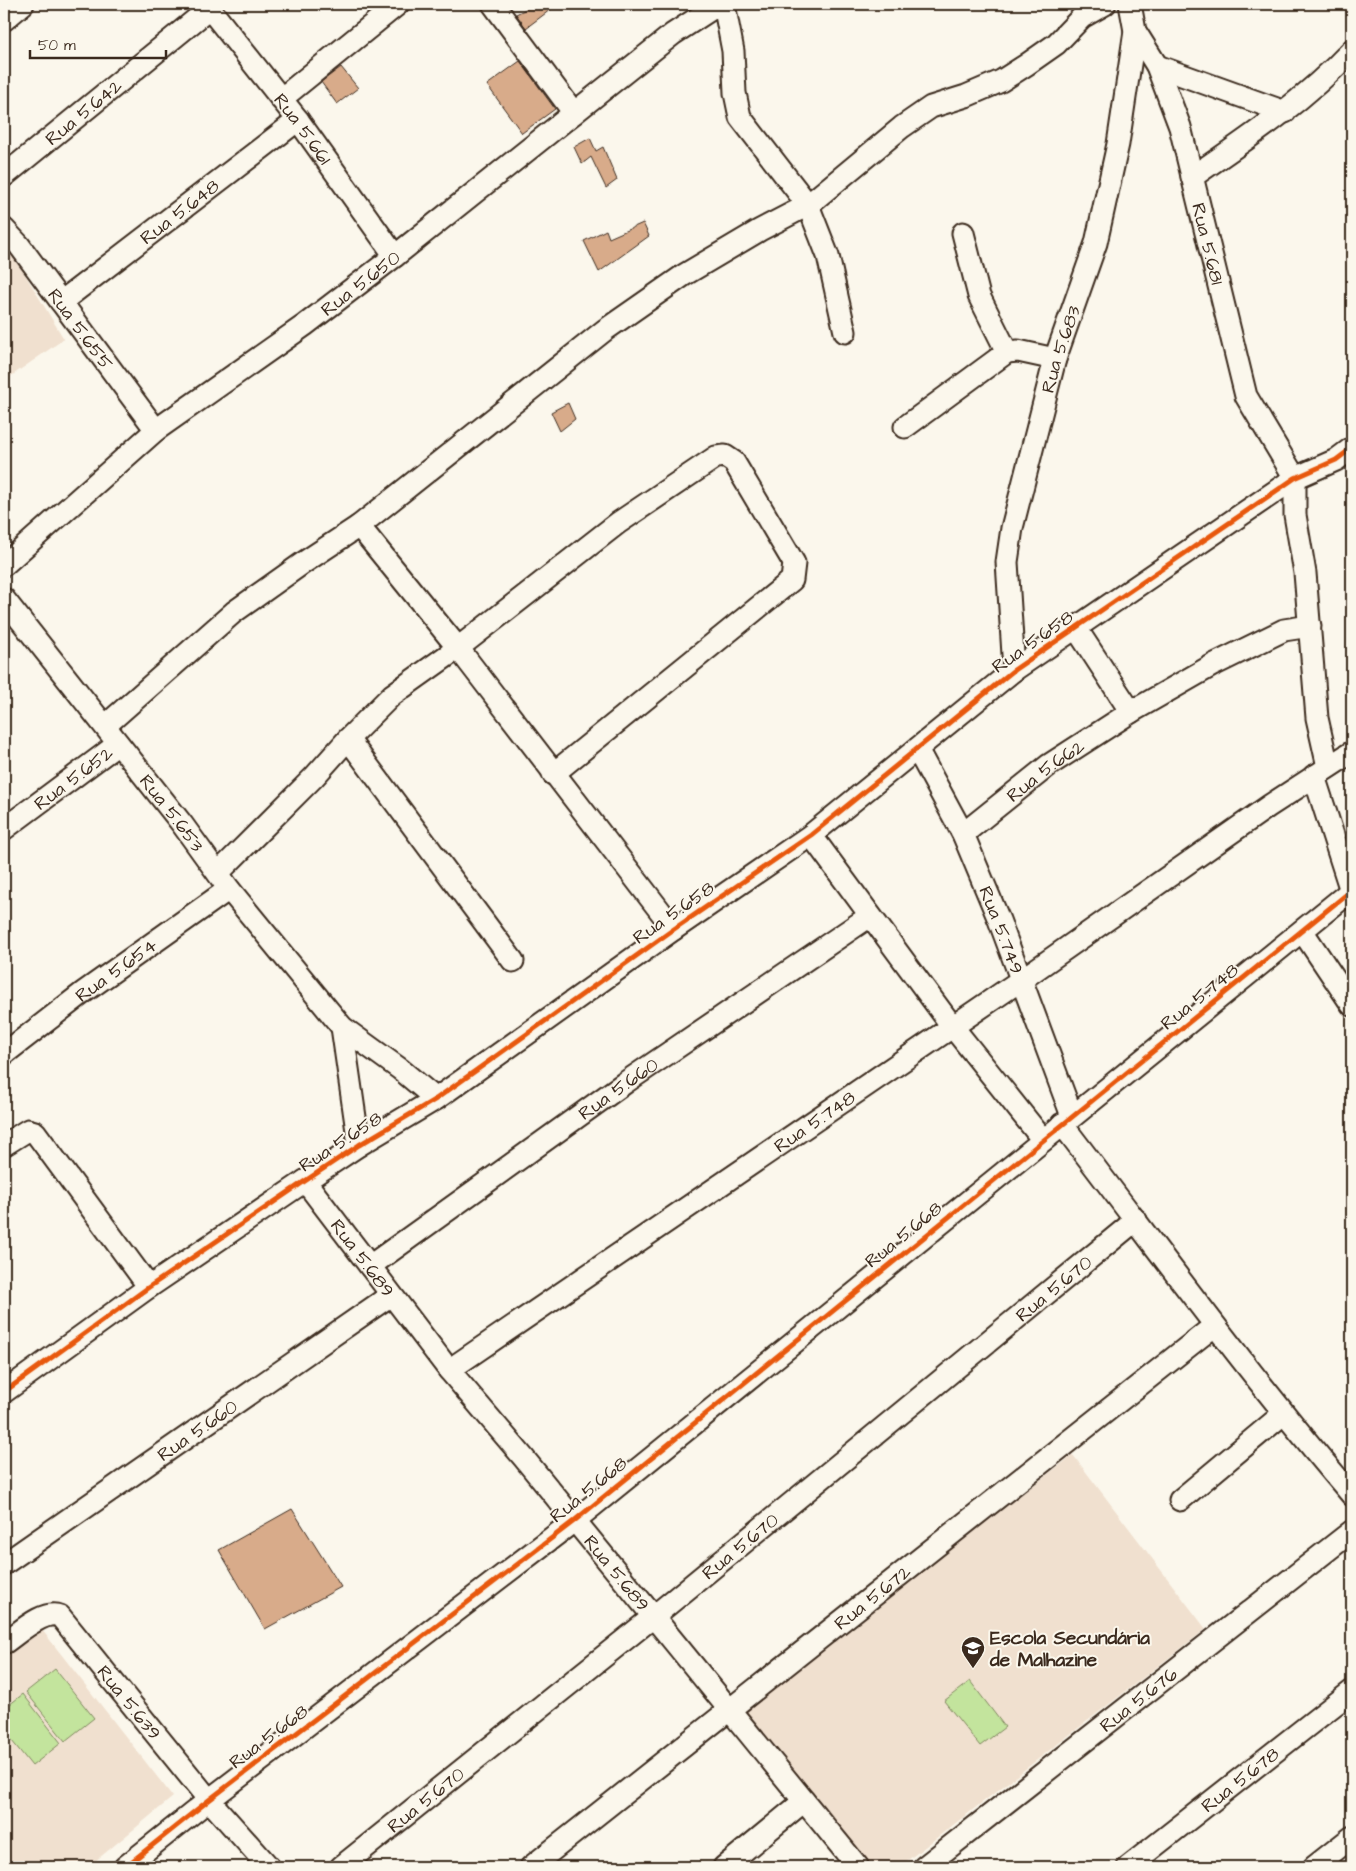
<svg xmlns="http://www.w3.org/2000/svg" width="1356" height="1871" font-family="'Architects Daughter',sans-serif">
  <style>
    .built { fill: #f0e0cf }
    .green { fill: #c3e49d; stroke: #7f875e }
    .building { fill: #d8ab8a; stroke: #3b2a1e }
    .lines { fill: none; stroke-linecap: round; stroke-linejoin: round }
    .minor-casing { stroke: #3b2a1e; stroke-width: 25 }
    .minor { stroke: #fbf7ec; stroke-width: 21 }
    .cycleway-casing { stroke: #fbf7ec; stroke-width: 8 }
    .cycleway { stroke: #e8590c; stroke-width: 5 }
    .labels { text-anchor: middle; stroke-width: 4; stroke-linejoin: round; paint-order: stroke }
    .street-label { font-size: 19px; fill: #3b2a1e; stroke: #fbf7ec }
    .poi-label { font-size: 19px; font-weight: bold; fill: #3b2a1e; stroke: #fbf7ec; text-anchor: start }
  </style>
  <rect width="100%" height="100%" fill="#fbf7ec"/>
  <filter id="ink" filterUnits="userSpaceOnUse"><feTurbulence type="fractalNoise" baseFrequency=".02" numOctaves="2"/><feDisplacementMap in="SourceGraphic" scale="10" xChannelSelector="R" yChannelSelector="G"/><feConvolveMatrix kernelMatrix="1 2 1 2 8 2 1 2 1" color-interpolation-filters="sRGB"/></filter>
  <g filter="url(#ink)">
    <!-- built -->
    <path class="built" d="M4 247 15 258 64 339 4 381Z
      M1073 1455 1206 1629 899 1867H866L739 1709Z
      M39 1626 173 1797 88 1867H4V1650Z"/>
    <!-- green -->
    <path class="green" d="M55 1669 94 1718 65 1741 26 1692Z
      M970 1681 1005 1727 980 1746 944 1701Z
      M23 1694 61 1743 32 1766 4 1731V1709Z"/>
    <!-- building -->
    <path class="building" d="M536 4H558L526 28 516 14Z
      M520 61 555 109 522 133 487 85Z
      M341 67 358 88 337 104 321 82Z
      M590 138 596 151 603 147 617 180 606 188 591 157 582 164 574 147Z
      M643 223 649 236 599 272 584 241 606 230 609 238Z
      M568 403 575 419 560 431 551 412Z
      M292 1509 341 1587 265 1629 219 1550Z"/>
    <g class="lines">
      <!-- minor casing -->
      <g class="minor-casing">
        <g id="minor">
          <path id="s1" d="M206 4 298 120 395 256"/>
          <path d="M493 4 574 113"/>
          <path d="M724 4 733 51 735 93 740 117 808 205 828 256 845 332"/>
          <path id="s2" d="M1130 4 1135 31 1157 66 1180 127 1246 396 1295 478V515L1305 573 1317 718 1328 767"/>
          <path d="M4 20 23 4"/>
          <path d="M1157 66 1285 112"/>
          <path d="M281 99 398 4"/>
          <path id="s3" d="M4 176 210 8"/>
          <path d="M1192 177C1249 138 1305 100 1352 50"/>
          <path id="s4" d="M4 229 19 245 156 430"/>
          <path d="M963 233 979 296 1007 352"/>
          <path id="s5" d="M61 302 298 120"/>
          <path d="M905 427 1007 352 1018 351 1055 359"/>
          <path d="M359 526 458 648 674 929"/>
          <path id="s6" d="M4 565 156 430 305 325 395 256 673 34 719 4"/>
          <path id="s7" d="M4 599 182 824 229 889 342 1027 400 1069 436 1099"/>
          <path d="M1076 628 1131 712"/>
          <path id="s8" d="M1014 670 1007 562 1012 528 1055 359 1096 243 1118 144 1135 31"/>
          <path d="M105 726 234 612 303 563 359 526 605 330 684 275 760 230 808 205 902 127 931 107 966 96 1001 81 1026 65 1056 44 1082 17 1105 4"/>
          <path d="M348 739 513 961"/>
          <path id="s9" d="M917 749 963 834 999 920 1072 1116"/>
          <path d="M1314 776 1351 891"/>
          <path id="s10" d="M4 829 118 744"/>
          <path id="s11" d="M963 834 1049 765 1131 712 1213 665 1284 630 1310 626"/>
          <path d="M811 835 952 1026 1043 1140"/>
          <path d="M218 873 314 777 348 739 392 695 458 648 618 523 716 457 725 456 734 462 794 563 792 580 553 774"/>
          <path d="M1303 932 1352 1005"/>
          <path d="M342 1027 359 1145"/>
          <path id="s12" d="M4 1054 84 992 229 889"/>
          <path d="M1062 1124C1158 1249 1249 1375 1352 1495"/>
          <path d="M4 1145 28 1130 35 1132 149 1287"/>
          <path id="s13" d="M305 1181 449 1370 523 1457 858 1867"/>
          <path id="s14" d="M370 1266 626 1082 870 916"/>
          <path id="s15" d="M449 1370 1021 980 1269 806 1352 752"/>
          <path d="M4 1392 149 1287 305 1181 359 1145 436 1099 674 929 811 835 1014 670 1295 478 1336 460 1352 448"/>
          <path d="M1180 1500 1283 1414"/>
          <path id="s16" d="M4 1564 391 1295"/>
          <path id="s17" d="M4 1643C18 1634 43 1609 60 1616L209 1800 269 1867"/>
          <path d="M125 1867 209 1800 574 1521 1352 890"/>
          <path id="s18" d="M341 1867 653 1617 1136 1220"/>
          <path id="s19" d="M531 1867 1214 1326"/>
          <path d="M724 1867 804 1801"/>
          <path id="s20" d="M924 1867 1352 1531"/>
          <path id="s21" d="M1128 1867 1352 1691"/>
          <path d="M1314 1867 1352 1837"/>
        </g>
      </g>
      <!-- minor -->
      <use href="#minor" class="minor"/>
      <!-- cycleway casing -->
      <g class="cycleway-casing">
        <path id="cycleway" d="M4 1392 149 1287 305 1181 359 1145 436 1099 674 929 811 835 1014 670 1295 478 1336 460 1352 448
          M125 1867 209 1800 574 1521 1352 890"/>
      </g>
      <!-- cycleway -->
      <use href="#cycleway" class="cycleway"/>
    </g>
  </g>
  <!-- icons -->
  <defs>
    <g id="school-pin" transform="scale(1.25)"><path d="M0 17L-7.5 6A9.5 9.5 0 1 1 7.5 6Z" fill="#3b2a1e" stroke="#fbf7ec"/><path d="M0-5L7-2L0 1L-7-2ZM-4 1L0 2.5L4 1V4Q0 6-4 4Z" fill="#fff"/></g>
  </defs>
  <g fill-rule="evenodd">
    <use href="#school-pin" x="973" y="1648"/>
  </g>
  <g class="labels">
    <!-- street labels -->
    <g class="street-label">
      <text dy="7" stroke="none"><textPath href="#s3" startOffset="102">Rua 5.642</textPath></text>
      <text dy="7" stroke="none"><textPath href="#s1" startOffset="158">Rua 5.661</textPath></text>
      <text dy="7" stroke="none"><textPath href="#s5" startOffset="149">Rua 5.648</textPath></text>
      <text dy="7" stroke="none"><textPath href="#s2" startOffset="254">Rua 5.681</textPath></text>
      <text dy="7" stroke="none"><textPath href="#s6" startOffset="455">Rua 5.650</textPath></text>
      <text dy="7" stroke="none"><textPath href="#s4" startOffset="126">Rua 5.655</textPath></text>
      <text dy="7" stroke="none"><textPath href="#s8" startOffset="328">Rua 5.683</textPath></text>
      <text transform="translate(1032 641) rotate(-35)" y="7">Rua 5.658</text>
      <text dy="7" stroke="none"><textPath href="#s11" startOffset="104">Rua 5.662</textPath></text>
      <text dy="7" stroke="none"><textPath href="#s10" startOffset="86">Rua 5.652</textPath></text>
      <text dy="7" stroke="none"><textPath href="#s7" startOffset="272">Rua 5.653</textPath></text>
      <text transform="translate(673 912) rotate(-35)" y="7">Rua 5.658</text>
      <text dy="7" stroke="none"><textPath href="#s9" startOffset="200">Rua 5.749</textPath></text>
      <text dy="7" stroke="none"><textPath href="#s12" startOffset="140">Rua 5.654</textPath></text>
      <text transform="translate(1199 996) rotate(-39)" y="7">Rua 5.748</text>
      <text dy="7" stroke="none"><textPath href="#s14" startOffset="305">Rua 5.660</textPath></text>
      <text dy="7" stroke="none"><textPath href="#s15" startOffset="442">Rua 5.748</textPath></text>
      <text transform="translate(340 1141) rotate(-33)" y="7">Rua 5.658</text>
      <text transform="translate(903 1234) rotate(-39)" y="7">Rua 5.668</text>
      <text dy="7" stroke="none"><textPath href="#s13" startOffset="96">Rua 5.689</textPath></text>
      <text dy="7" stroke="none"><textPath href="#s18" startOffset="918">Rua 5.670</textPath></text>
      <text dy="7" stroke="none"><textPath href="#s16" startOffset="235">Rua 5.660</textPath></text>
      <text transform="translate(588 1489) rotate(-39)" y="7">Rua 5.668</text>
      <text dy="7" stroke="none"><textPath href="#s18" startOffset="512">Rua 5.670</textPath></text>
      <text dy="7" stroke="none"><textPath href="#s13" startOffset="501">Rua 5.689</textPath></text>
      <text dy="7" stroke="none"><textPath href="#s19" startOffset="435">Rua 5.672</textPath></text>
      <text dy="7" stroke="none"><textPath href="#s20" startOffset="272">Rua 5.676</textPath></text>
      <text dy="7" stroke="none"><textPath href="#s17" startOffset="175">Rua 5.639</textPath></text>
      <text transform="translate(268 1736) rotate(-37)" y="7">Rua 5.668</text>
      <text dy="7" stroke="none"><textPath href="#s21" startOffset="142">Rua 5.678</textPath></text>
      <text dy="7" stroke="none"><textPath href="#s18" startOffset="108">Rua 5.670</textPath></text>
    </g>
    <!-- poi labels -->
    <g class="poi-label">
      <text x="990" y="1644">Escola Secundária<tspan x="990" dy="22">de Malhazine</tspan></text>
    </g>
  </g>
  <!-- margin -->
  <rect width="1356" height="1871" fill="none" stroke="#fbf7ec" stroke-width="20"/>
  <rect x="10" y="10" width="1336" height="1851" fill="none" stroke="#3b2a1e" stroke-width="2" filter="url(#ink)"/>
  <!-- scale -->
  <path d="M30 50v8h136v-8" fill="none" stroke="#3b2a1e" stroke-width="2.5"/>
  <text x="38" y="50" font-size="15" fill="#3b2a1e" stroke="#fbf7ec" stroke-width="4" paint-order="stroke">50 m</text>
</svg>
